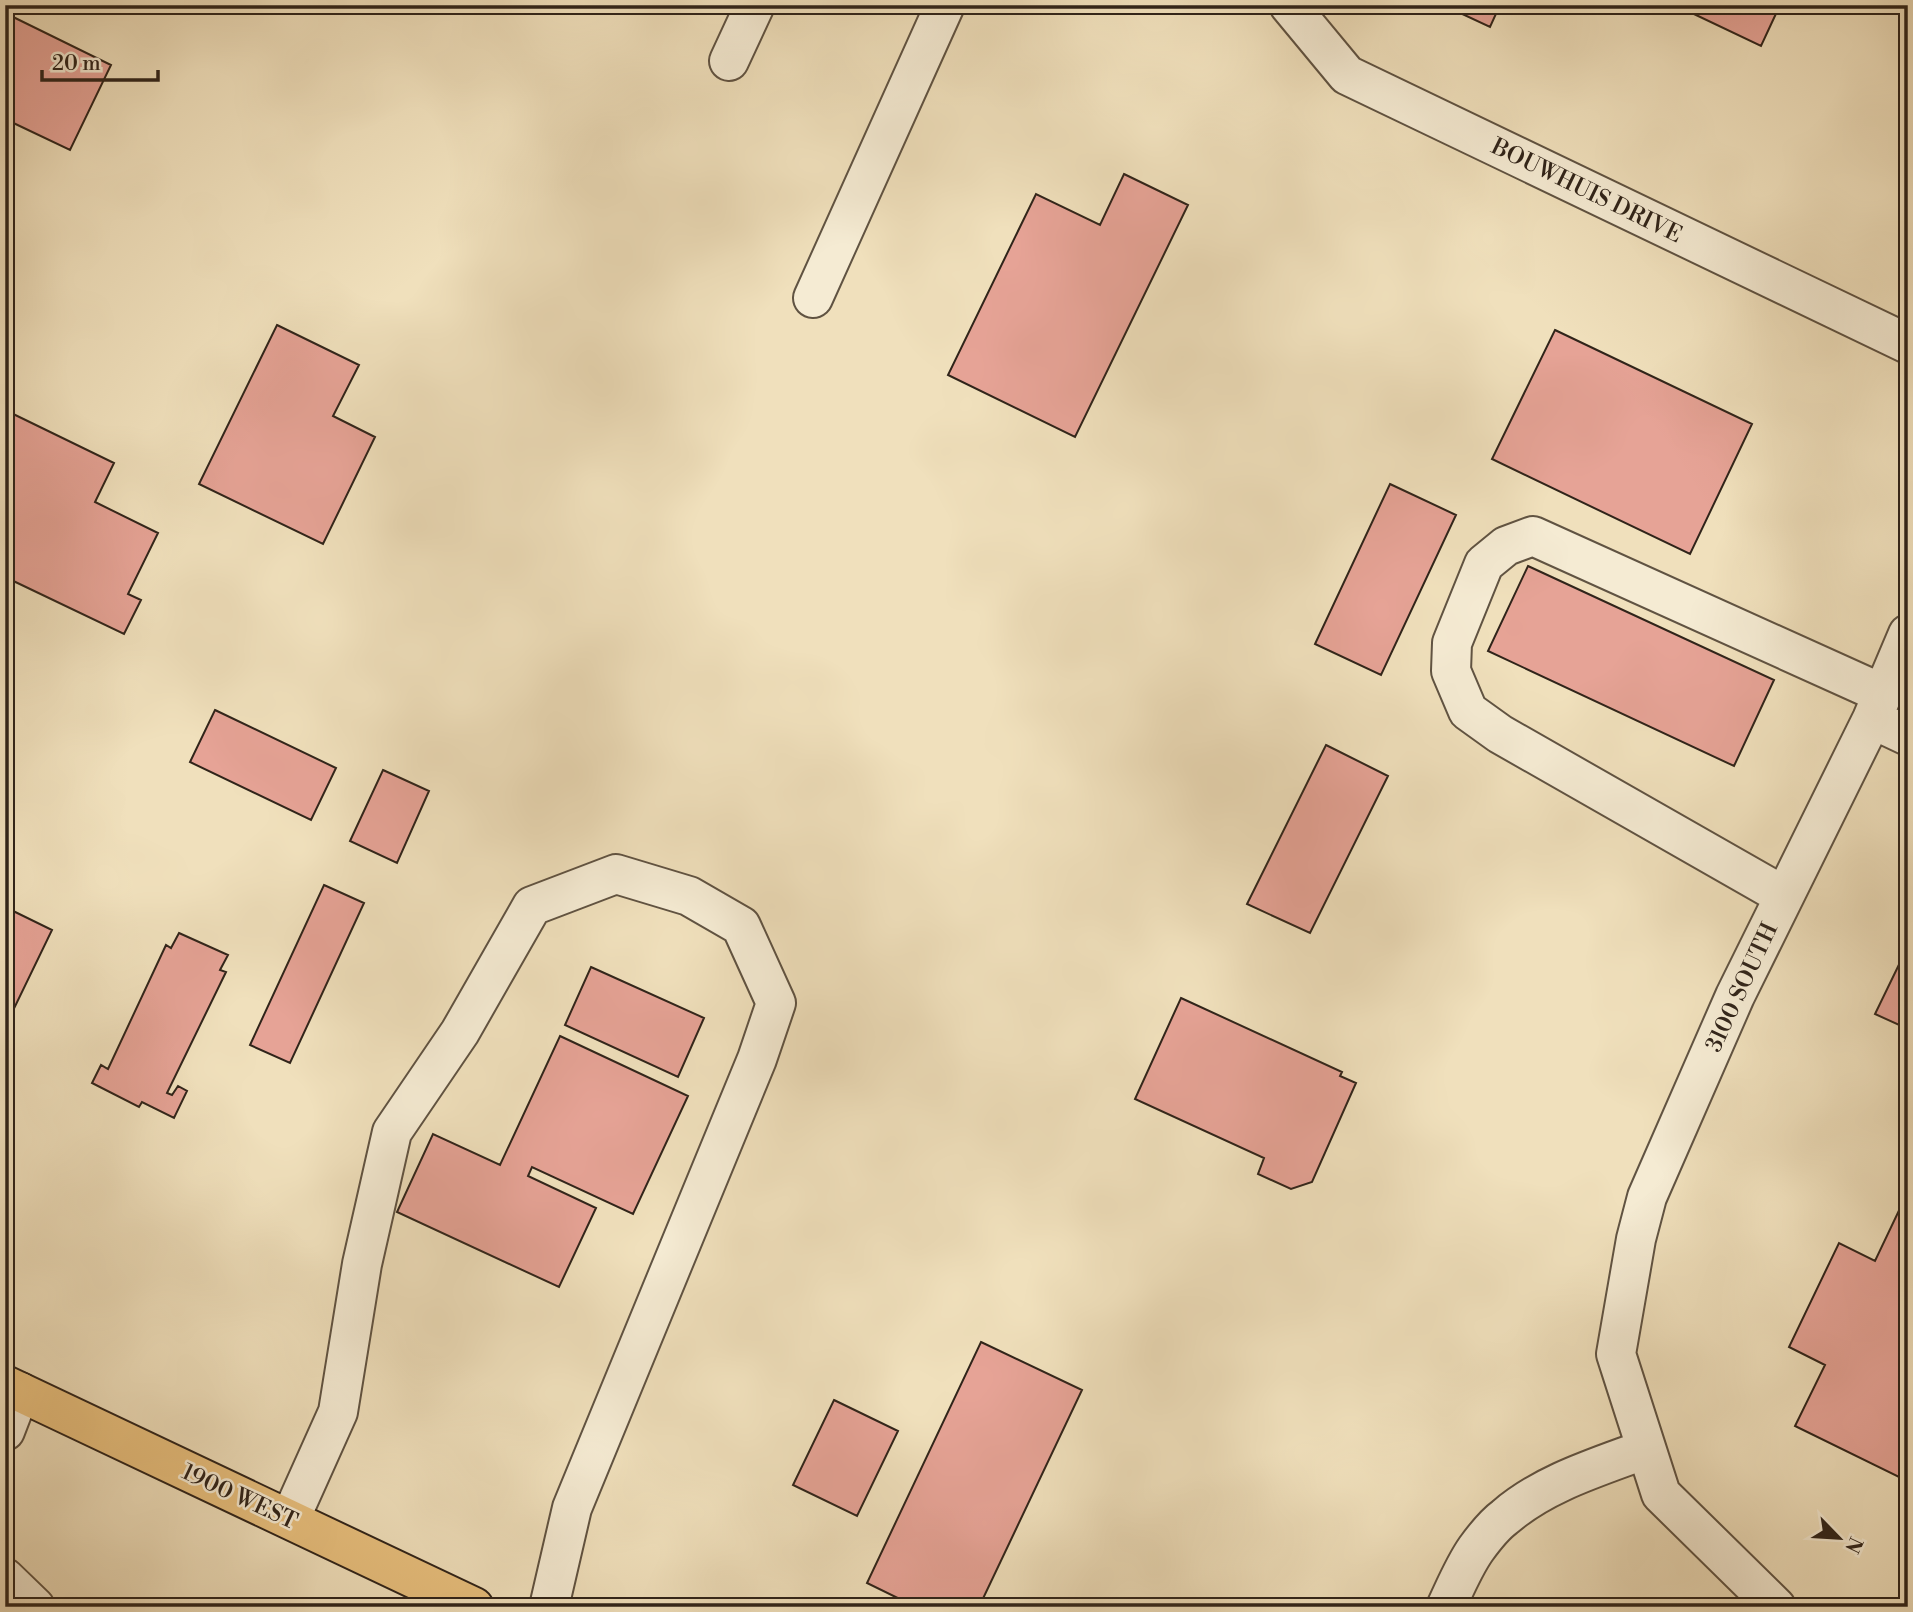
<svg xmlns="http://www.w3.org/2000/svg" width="1913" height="1612" font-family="'Libre Bodoni',serif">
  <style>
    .building { fill: #e6a396; stroke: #30241a; stroke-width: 2 }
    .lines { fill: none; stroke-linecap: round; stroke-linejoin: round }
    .minor-casing { stroke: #605342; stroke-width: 42 }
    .major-casing { stroke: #30241a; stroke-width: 42 }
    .minor { stroke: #f5ebd3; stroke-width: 38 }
    .major { stroke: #e8c07e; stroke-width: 38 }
    .labels { text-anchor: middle; stroke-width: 5; stroke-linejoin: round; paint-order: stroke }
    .street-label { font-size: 23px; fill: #30241a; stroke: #f5ebd3 }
  </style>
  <rect width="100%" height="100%" fill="#f0e0bc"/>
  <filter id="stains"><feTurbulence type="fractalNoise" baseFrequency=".00286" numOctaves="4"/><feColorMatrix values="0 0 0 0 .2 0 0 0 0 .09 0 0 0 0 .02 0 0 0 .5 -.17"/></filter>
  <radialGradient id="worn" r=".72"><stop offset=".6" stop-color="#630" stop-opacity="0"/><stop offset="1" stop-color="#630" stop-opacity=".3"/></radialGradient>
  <!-- building -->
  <path class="building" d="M1443 5H1500L1490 27Z
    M1675 5H1780L1761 46Z
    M5 13 111 65 70 150 5 119V110L11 98 5 95Z
    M1124 174 1188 205 1075 437 948 375 1036 194 1100 225Z
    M277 325 359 365 333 416 375 437 323 544 199 484Z
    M1555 330 1752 424 1690 554 1492 459Z
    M5 410 114 463 95 502 158 533 128 594 141 600 124 634 5 577Z
    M1390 484 1456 515 1381 675 1315 644Z
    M1528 566 1774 680 1734 766 1488 651Z
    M215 710 336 768 311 820 190 762Z
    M1326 745 1388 776 1310 933 1247 904Z
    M383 770 429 791 397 863 350 841Z
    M324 885 364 903 290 1063 250 1045Z
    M5 907 52 930 6 1025H5Z
    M179 933 228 955 220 970 226 972 167 1093 172 1095 178 1086 187 1091 174 1118 142 1102 139 1107 92 1083 101 1065 108 1069 166 945 171 948Z
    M1908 946V1029L1875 1014Z
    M591 967 704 1018 678 1077 565 1025Z
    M1181 998 1342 1072 1340 1076 1356 1083 1312 1182 1291 1189 1258 1174 1264 1158 1135 1099Z
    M560 1036 688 1096 633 1214 532 1167 528 1176 596 1208 559 1287 397 1212 433 1134 500 1165Z
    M1903 1202 1908 1204V1465L1901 1478 1795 1426 1825 1365 1789 1347 1839 1243 1875 1261Z
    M981 1342 1082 1390 979 1607H916L867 1583Z
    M834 1400 898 1431 857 1516 793 1485Z"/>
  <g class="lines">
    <!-- minor casing -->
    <g class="minor-casing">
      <path id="minor" d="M1289 5 1347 75 1908 344
        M729 61 755 5
        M813 298 945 5
        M1872 719 1908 736
        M1784 896 1500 734 1468 711 1451 671 1452 643 1484 564 1506 546 1533 536 1883 694
        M5 1431 20 1392
        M290 1519 338 1412 362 1264 392 1132 460 1032 532 906 616 874 689 896 741 926 776 1003 757 1059 572 1508 549 1607
        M5 1578 35 1607
        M1446 1607C1455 1588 1464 1566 1476 1549 1484 1538 1494 1525 1505 1517 1544 1483 1598 1467 1646 1449
        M1776 1607 1661 1494 1616 1354 1636 1239 1647 1197 1735 996 1872 719 1908 634"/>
    </g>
    <!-- major casing -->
    <g class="major-casing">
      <path id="major" d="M5 1385 474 1607"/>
    </g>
    <!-- minor -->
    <use href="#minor" class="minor"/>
    <!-- major -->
    <use href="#major" class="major"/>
  </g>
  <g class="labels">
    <!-- street labels -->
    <g class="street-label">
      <text transform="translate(1587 190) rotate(26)" y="8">BOUWHUIS DRIVE</text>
      <text transform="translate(1741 987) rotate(-65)" y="8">3100 SOUTH</text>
      <text transform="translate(240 1496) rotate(25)" y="8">1900 WEST</text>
    </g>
  </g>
  <!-- margin -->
  <rect width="1913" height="1612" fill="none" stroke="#f0e0bc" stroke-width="28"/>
  <rect x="7" y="7" width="1899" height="1598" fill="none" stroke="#30241a" stroke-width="3.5"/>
  <rect x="14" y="14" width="1885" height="1584" fill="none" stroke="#30241a" stroke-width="2"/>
  <!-- north arrow -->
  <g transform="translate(1839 1538) rotate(115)" stroke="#f5ebd3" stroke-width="5" paint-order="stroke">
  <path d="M0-5L12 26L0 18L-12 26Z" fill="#30241a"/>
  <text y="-10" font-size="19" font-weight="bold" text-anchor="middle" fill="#30241a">N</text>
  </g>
  <!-- scale -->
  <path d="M42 70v10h116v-10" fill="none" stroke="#30241a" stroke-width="3.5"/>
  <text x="52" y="70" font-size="21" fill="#30241a" stroke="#f5ebd3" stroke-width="5" paint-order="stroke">20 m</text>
  <rect width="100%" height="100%" filter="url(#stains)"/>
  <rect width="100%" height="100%" fill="url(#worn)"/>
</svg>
